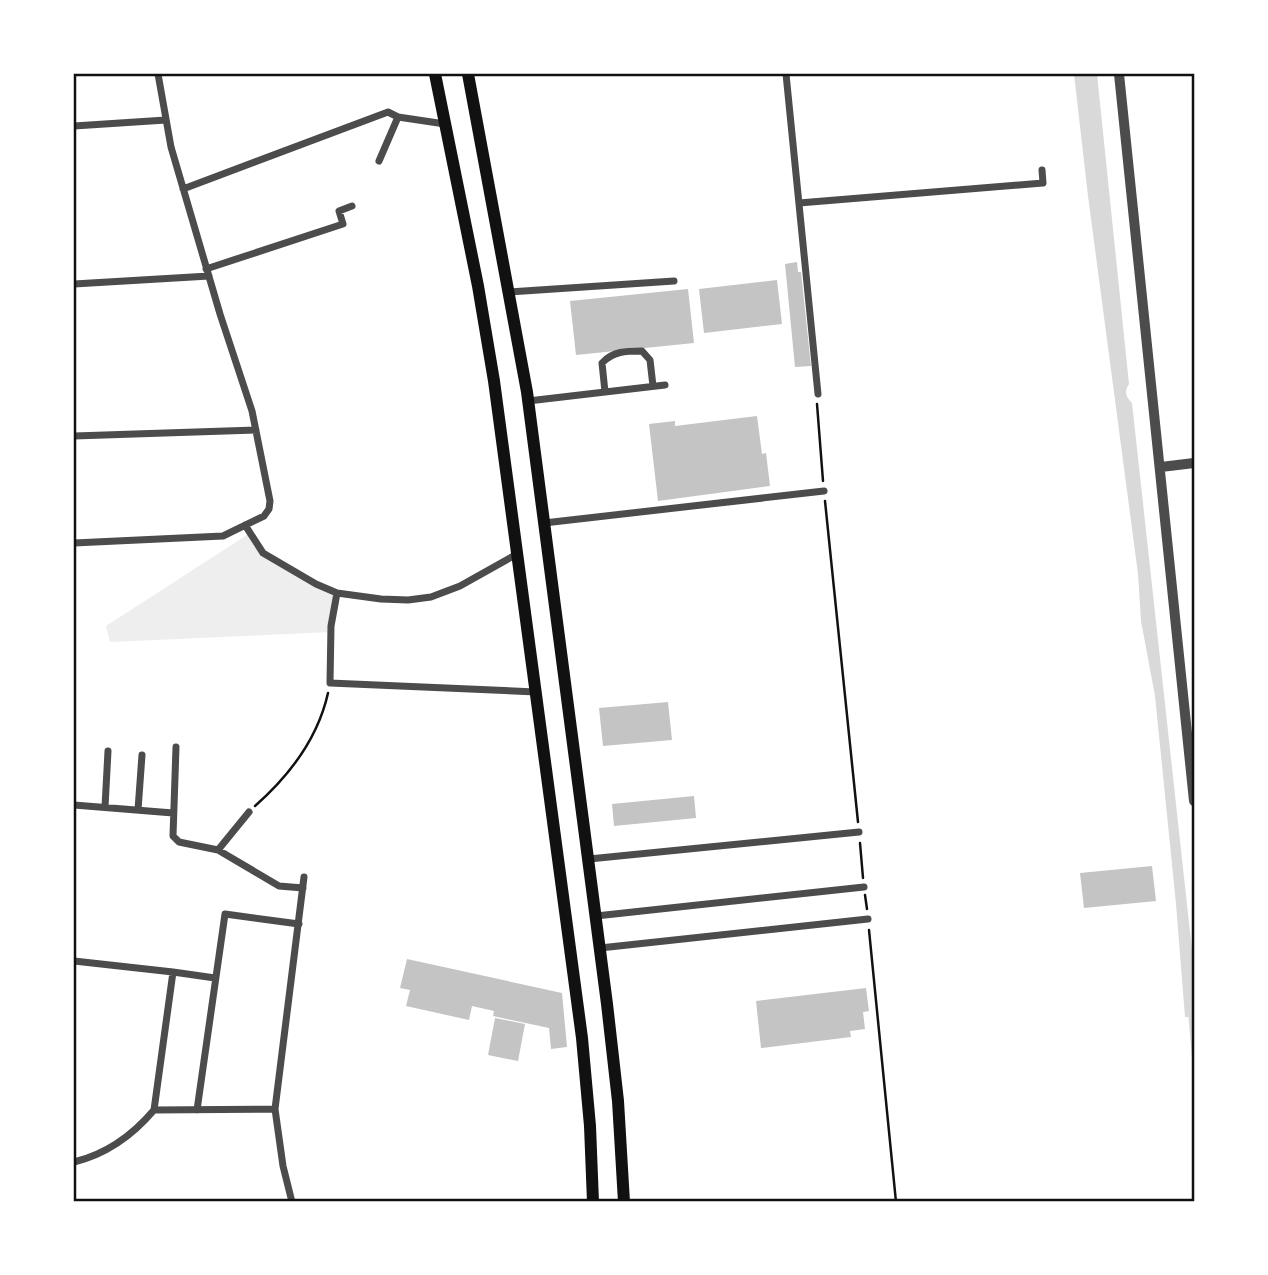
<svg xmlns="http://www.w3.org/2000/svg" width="1268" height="1275" font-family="Arial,sans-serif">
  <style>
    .green { fill: #eee }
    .water { fill: #d9d9d9 }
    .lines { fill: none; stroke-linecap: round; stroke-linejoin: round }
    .stream { stroke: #d9d9d9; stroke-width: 4.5 }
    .building { fill: #c4c4c4 }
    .path { stroke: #111; stroke-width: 2.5 }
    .minor { stroke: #4c4c4c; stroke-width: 7 }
    .tertiary { stroke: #4c4c4c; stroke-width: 10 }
    .primary { stroke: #111; stroke-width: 12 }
    .neatline { fill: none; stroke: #111; stroke-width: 2.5 }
  </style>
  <rect width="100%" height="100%" fill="#fff"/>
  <!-- green -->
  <path class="green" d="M250 533 263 553 337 593 331 632 110 642 106 626Z"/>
  <!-- water -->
  <path class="water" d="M1074 74H1097L1129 384C1124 392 1126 397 1132 403L1192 950 1194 1017H1185L1176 904 1155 696 1141 621 1138 574 1088 196Z"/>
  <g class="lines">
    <!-- stream -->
    <path class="stream" d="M1194 1008 1190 1009 1194 1055"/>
  </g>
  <!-- building -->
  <path class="building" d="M797 262 798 272H801L811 366 795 367 785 264Z
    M777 280 782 324 704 333 699 289Z
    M688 289 694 343 576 355 570 301Z
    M757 416 762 454 766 453 770 486 658 501 649 424 675 421V426Z
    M668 702 672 740 603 746 599 708Z
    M694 796 696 818 614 826 612 804Z
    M1152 866 1156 901 1084 908 1080 873Z
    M407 959 562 993 567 1047 551 1049 549 1028 493 1016 494 1011 472 1006 469 1020 406 1006 410 990 400 988Z
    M866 988 869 1011 863 1012 865 1029 850 1031 851 1037 761 1048 756 1001Z
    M495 1018 525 1024 518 1061 488 1055Z"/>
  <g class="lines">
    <!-- path -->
    <path class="path" d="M817 404 823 481
      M825 501 858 822
      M255 806C289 776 318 738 328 693
      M860 843 863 878
      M865 895 867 909
      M869 930 896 1202"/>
    <!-- minor -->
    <path class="minor" d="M786 74 818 394
      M74 126 166 120
      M379 161 398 117
      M183 189 388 112 398 117 445 124
      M799 203 1043 183 1042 170
      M206 269 343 224 339 211 352 206
      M74 284 209 276
      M509 292 674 281
      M605 392 602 363C613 351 626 351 642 351L650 360 653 386
      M528 401 665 385
      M74 436 256 430
      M544 523 824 491
      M245 525 263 553 316 584 337 593 381 599 408 600 431 597 460 586 517 554
      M74 543 223 536 264 516 269 509 270 501 252 411 220 314 171 147 158 74
      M337 593 331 626 330 683 536 692
      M176 747 173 836 179 842 218 850 279 886 303 888
      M74 805 173 813
      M105 807 108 751
      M138 810 142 755
      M218 850 249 812
      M589 859 859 832
      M596 916 864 887
      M600 948 868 919
      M74 961 173 972
      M215 978 173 972 154 1110 275 1109
      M197 1110 225 914 299 924
      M74 1162C107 1154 132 1136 154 1110
      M292 1202 283 1166 275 1109 304 877"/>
    <!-- tertiary -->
    <path class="tertiary" d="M1119 74 1194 801
      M1161 467 1194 463"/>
    <!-- primary -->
    <path class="primary" d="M435 74 478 286 494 381 582 1038 590 1126 593 1202
      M468 74 527 392 607 1004 618 1101 624 1202"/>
  </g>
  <!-- border -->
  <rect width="1268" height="1275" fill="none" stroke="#ffffff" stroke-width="150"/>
  <rect x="75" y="75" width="1118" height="1125" class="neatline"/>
</svg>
